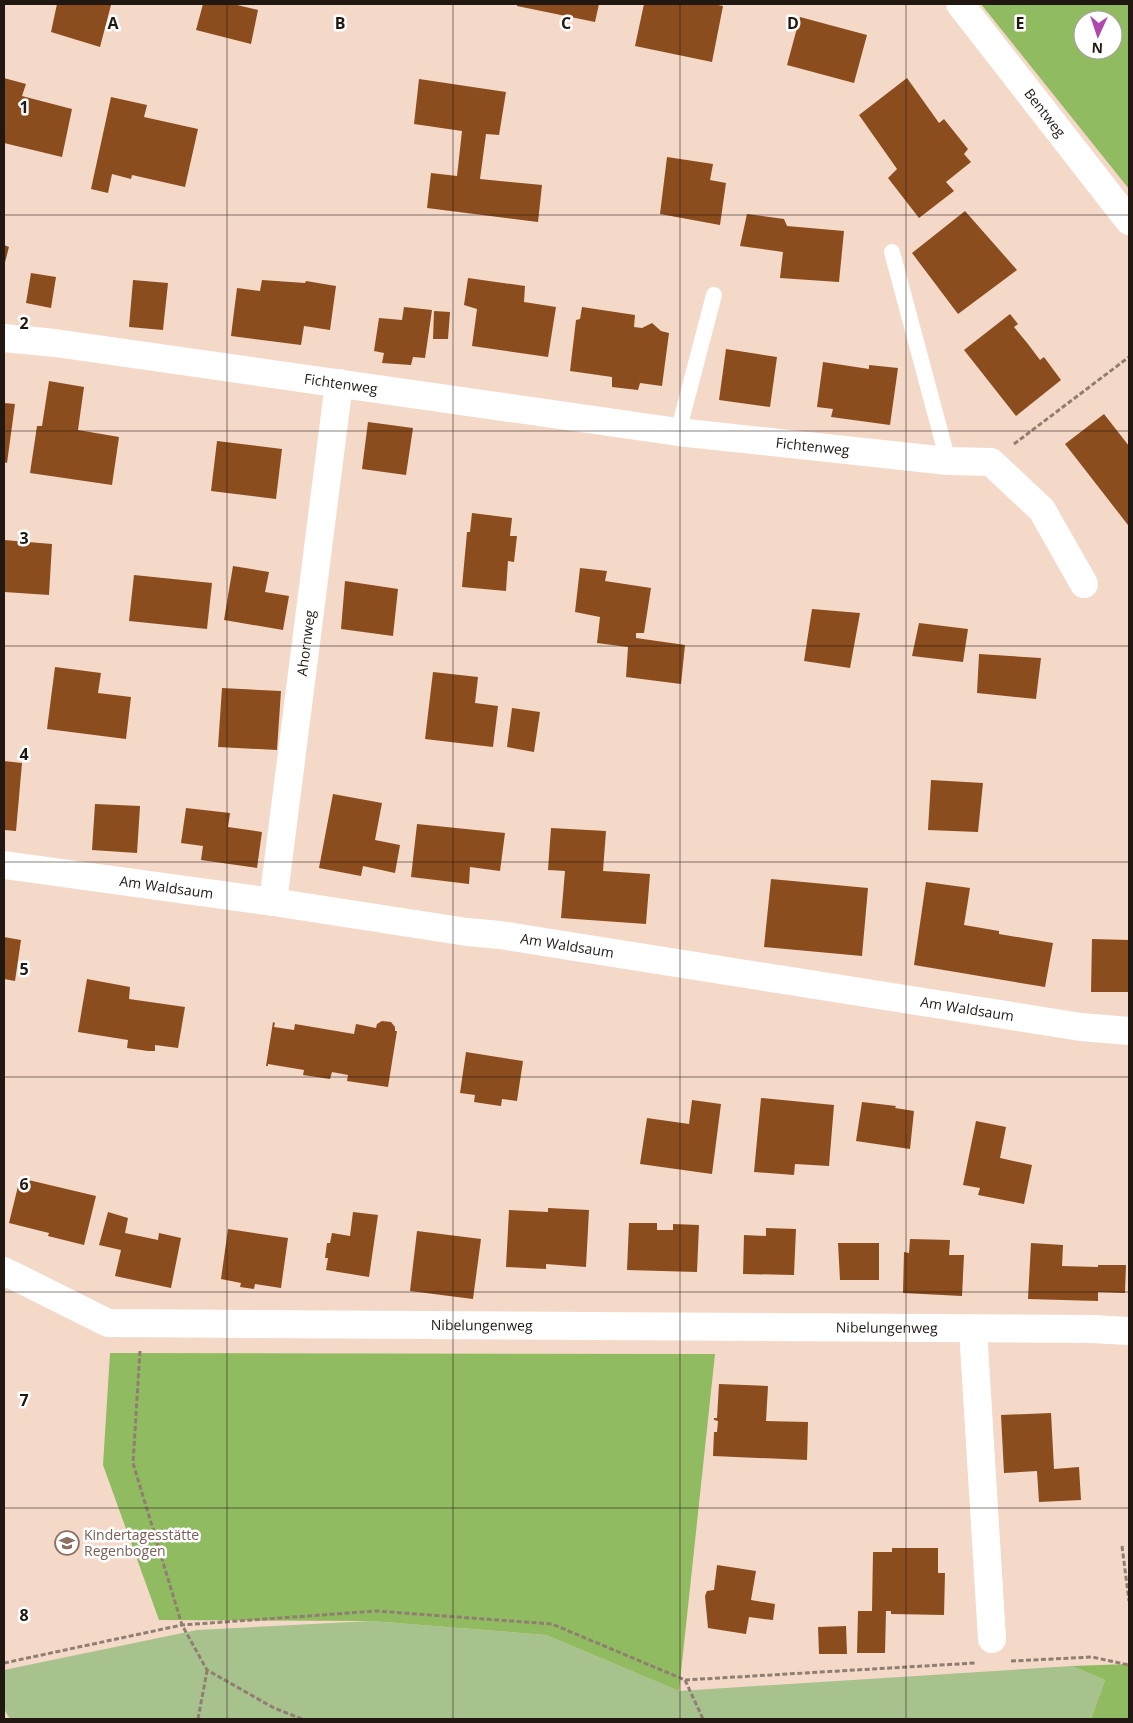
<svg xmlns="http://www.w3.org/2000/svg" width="1133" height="1723" font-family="'Open Sans',sans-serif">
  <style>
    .green { fill: #a8c28e }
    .forest { fill: #91bb60; fill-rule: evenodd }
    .building { fill: #8b4d1e }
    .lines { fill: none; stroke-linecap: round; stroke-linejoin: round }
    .path { stroke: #907e72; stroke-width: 3; stroke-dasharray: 5 2.5; stroke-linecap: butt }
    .service { stroke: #fff; stroke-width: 16 }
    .minor { stroke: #fff; stroke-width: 28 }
    .grid { fill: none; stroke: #211812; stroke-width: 1; stroke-opacity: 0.55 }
    .labels { text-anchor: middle; stroke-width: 5; stroke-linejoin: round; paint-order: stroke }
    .street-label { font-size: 14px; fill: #211812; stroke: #fff }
    .education-label { font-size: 14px; fill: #785e54; stroke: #fff; text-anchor: start }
    .grid-label { font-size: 16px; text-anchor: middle; font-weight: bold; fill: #211812; stroke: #fff; stroke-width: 5; stroke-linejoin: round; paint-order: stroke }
  </style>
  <rect width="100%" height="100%" fill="#f4d9c8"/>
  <!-- green -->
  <path class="green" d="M371 1621 546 1635 679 1691 1072 1666 1105 1680 1091 1719H10L4 1709V1670L197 1630Z"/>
  <!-- forest -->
  <path class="forest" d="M981 4H1129V189ZM1083 20H1113V50H1083Z
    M110 1353 715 1354 679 1691 546 1635 371 1621 159 1620 103 1465Z
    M1129 1664V1719H1091L1105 1680 1072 1666Z"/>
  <!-- building -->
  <path class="building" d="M57 4 111 5 100 47 51 32Z
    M203 4H233L258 10 251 44 196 30Z
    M517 4H599L595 22 517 6Z
    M644 4H713L723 6 712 62 635 46Z
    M800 17 867 35 854 83 787 65Z
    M4 78 26 84 22 96 72 109 62 157 4 143Z
    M907 78 939 123 944 119 968 149 964 154 971 162 946 182 954 191 919 218 888 178 897 169 859 115Z
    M419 79 506 92 499 135 486 134 480 179 542 185 538 222 427 208 431 173 457 176 462 131 414 124Z
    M111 97 147 105 144 117 198 129 185 187 132 175 131 179 112 174 108 193 91 189Z
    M667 157 713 164 710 180 726 183 720 225 660 214Z
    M965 211 1017 270 958 314 912 253Z
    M747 214 784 219 787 226 844 231 839 282 780 278 783 252 740 246Z
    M4 245 9 247 4 266Z
    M31 273 56 277 51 308 26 303Z
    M468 278 525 286 524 302 556 307 548 357 472 346 477 309 464 305Z
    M133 280 168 283 163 330 129 327Z
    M262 280 305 283 306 281 336 286 330 330 304 326 301 345 231 336 237 288 260 291Z
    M404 307 432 310 425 358 413 357 411 365 382 363 384 353 374 351 379 318 402 320Z
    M582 307 635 315 634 327 642 328 652 323 661 331 669 333 662 386 640 383 638 390 612 387V377L570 371 576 320 580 319Z
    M434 311 450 312 448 339H433Z
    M1010 314 1018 324 1014 327 1028 344 1040 360 1044 357 1061 380 1016 416 964 350Z
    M726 349 777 357 770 407 719 400Z
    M823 362 869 369V365L898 368 890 425 831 417 833 409 817 407Z
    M49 381 84 387 78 430 119 437 112 485 30 473 37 426H42Z
    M4 403 15 404 7 463 4 462Z
    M1104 414 1129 446 1128 525 1065 444Z
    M368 422 413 428 406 475 362 469Z
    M217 441 282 449 276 499 211 491Z
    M472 513 512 518 510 536H517L514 562 508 561 506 591 462 587 467 532H470Z
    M4 540 52 544 49 595 4 592Z
    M233 566 269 572 265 592 289 596 283 630 224 620Z
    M580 568 607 571 605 581 651 588 644 633H636V638L685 645 681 684 626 677 628 647 597 643 600 617 575 612Z
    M134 575 212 583 207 629 129 621Z
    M345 581 398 589 393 636 341 629Z
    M812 609 860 613 850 668 804 661Z
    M919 623 968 629 963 662 912 656Z
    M979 654 1041 658 1036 699 977 693Z
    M55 667 101 673 98 693 131 697 126 739 47 729Z
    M433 672 478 677 475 703 498 706 493 747 425 739Z
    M222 688 281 691 277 750 218 747Z
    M512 708 540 712 534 752 507 747Z
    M4 761 22 763 16 831 4 830Z
    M931 780 983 783 978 832 928 830Z
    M333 794 382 803 375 840 400 845 395 873 363 866 361 876 319 868Z
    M95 804 140 806 137 853 92 850Z
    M186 808 230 813 228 827 262 832 257 868 201 860 203 846 181 843Z
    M417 824 505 833 500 871 470 867 469 884 411 877Z
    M551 828 606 831 603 871 650 874 646 924 561 918 565 871 548 870Z
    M771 879 868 888 862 956 764 947Z
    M926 882 970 888 964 925 999 931V934L1053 943 1045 987 914 965Z
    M4 937 21 940 15 981 4 979Z
    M1092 939 1129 940V992H1091Z
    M87 979 130 987 129 999 185 1007 178 1048 155 1045V1051H148L127 1048 128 1040 78 1032Z
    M382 1021 391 1022 395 1027V1031H397L388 1087 347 1081 348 1075 332 1072 330 1079 303 1075 304 1070 268 1064V1066H266L273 1022 275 1023 274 1027 294 1030 295 1024 354 1034 356 1024 376 1028 377 1024Z
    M466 1052 523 1061 517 1101 502 1099 501 1106 487 1104 474 1102 475 1095 460 1093Z
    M761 1098 834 1105 829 1166 795 1164 794 1175 754 1172Z
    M692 1100 721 1104 712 1174 640 1164 647 1118 689 1124Z
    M862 1102 896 1106 895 1108 914 1111 910 1149 856 1141Z
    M976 1121 1006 1127 1000 1158 1032 1165 1024 1204 978 1195 980 1188 963 1185Z
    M20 1178 96 1196 84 1245 48 1236 49 1233 9 1223Z
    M548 1208 589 1210 586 1267 546 1264V1269L506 1267 509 1210 548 1212Z
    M108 1212 128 1218 125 1233 158 1240 159 1233 181 1238 171 1288 115 1276 121 1250 99 1245Z
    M353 1212 378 1215 369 1277 326 1270 328 1258H325L327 1243H330L332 1233 350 1236Z
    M629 1223H657V1230H673V1224L699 1225 697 1272 627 1270Z
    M766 1228 796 1229 794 1275 743 1274 744 1235 766 1236Z
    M228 1229 288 1238 281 1288 255 1284 254 1289 240 1287 241 1283 221 1279Z
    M417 1231 481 1239 473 1299 410 1291Z
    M910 1239 950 1240 949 1255H964L962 1296 903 1293 904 1252 909 1253Z
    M838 1243H879V1280H840Z
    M1031 1243 1063 1245 1062 1266 1098 1267V1265H1126L1125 1293 1098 1292V1301L1028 1299Z
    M719 1384 768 1386 766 1421 808 1422 807 1460 713 1456 714 1432H717L718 1421 714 1420V1418H717Z
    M1051 1413 1054 1469 1079 1467 1081 1500 1039 1502 1037 1471 1004 1473 1001 1415Z
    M892 1548H938V1573H945L944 1615 891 1614V1611H886L885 1653H857L858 1611H872L873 1552H892Z
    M717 1565 756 1571 751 1600 775 1604 773 1620 749 1617 746 1634 708 1628 705 1596 707 1591 714 1590Z
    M846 1626 847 1654H819L818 1627Z"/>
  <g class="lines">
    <!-- path -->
    <path class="path" d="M1014 444 1129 357
      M140 1351 133 1463 182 1625 207 1670 274 1708 302 1719
      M1122 1546 1129 1601
      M1011 1661 1092 1657 1129 1665
      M4 1663 182 1625 376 1611 552 1624 685 1680 703 1719
      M685 1680 975 1663
      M198 1719 207 1671"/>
    <!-- service -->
    <path class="service" d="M892 252 948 461
      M678 432 714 295"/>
    <!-- minor -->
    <g class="minor">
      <path id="s1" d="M960 4 1129 221"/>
      <path id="s2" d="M4 338 55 343 678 432 948 461 991 462 1042 510 1084 584"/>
      <path id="s3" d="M4 865 273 902 467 932 500 935 1081 1027 1129 1031"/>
      <path id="s4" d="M273 902 339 383"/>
      <path id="s5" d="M4 1271 108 1323 1092 1329 1129 1331"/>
      <path d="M973 1329 992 1639"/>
    </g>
  </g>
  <!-- grid -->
  <path class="grid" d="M227 4V1719M453 4V1719M680 4V1719M906 4V1719M4 215H1129M4 431H1129M4 646H1129M4 862H1129M4 1077H1129M4 1292H1129M4 1508H1129"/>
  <!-- icons -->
  <defs>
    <g id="school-ring" transform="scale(1.25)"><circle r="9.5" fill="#fff" stroke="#8d6e63" stroke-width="1.5"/><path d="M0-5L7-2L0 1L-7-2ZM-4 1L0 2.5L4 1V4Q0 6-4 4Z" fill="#8d6e63"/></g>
  </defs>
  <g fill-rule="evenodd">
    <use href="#school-ring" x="67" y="1543"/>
  </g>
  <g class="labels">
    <!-- street labels -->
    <g class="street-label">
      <text dy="5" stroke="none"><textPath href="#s1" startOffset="138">Bentweg</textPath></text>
      <text dy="5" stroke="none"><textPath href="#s2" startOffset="340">Fichtenweg</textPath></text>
      <text dy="5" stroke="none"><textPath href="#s2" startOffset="816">Fichtenweg</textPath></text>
      <text dy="5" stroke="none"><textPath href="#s4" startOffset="261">Ahornweg</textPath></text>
      <text dy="5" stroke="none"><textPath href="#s3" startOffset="164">Am Waldsaum</textPath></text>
      <text dy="5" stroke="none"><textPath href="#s3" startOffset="569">Am Waldsaum</textPath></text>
      <text dy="5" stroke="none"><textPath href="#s3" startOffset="974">Am Waldsaum</textPath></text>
      <text dy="5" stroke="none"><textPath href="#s5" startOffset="490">Nibelungenweg</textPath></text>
      <text dy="5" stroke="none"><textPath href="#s5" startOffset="895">Nibelungenweg</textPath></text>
    </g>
    <!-- education labels -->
    <g class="education-label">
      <text x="84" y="1540">Kindertagesstätte<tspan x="84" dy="16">Regenbogen</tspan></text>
    </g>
  </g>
  <g class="grid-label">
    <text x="113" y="29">A</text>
    <text x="340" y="29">B</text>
    <text x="566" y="29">C</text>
    <text x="793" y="29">D</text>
    <text x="1020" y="29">E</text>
    <text x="24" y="113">1</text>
    <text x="24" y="329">2</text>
    <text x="24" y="544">3</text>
    <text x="24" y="760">4</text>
    <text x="24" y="975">5</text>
    <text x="24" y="1190">6</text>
    <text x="24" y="1406">7</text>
    <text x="24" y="1621">8</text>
  </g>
  <!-- border -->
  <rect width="1133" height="1723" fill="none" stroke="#211812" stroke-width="10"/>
  <!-- north arrow -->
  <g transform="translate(1098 35) rotate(183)"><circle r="24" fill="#ffffff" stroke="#a6a3a0"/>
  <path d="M0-4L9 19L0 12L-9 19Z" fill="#af48ac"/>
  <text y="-8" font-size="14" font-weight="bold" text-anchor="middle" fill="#211812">N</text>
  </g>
</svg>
